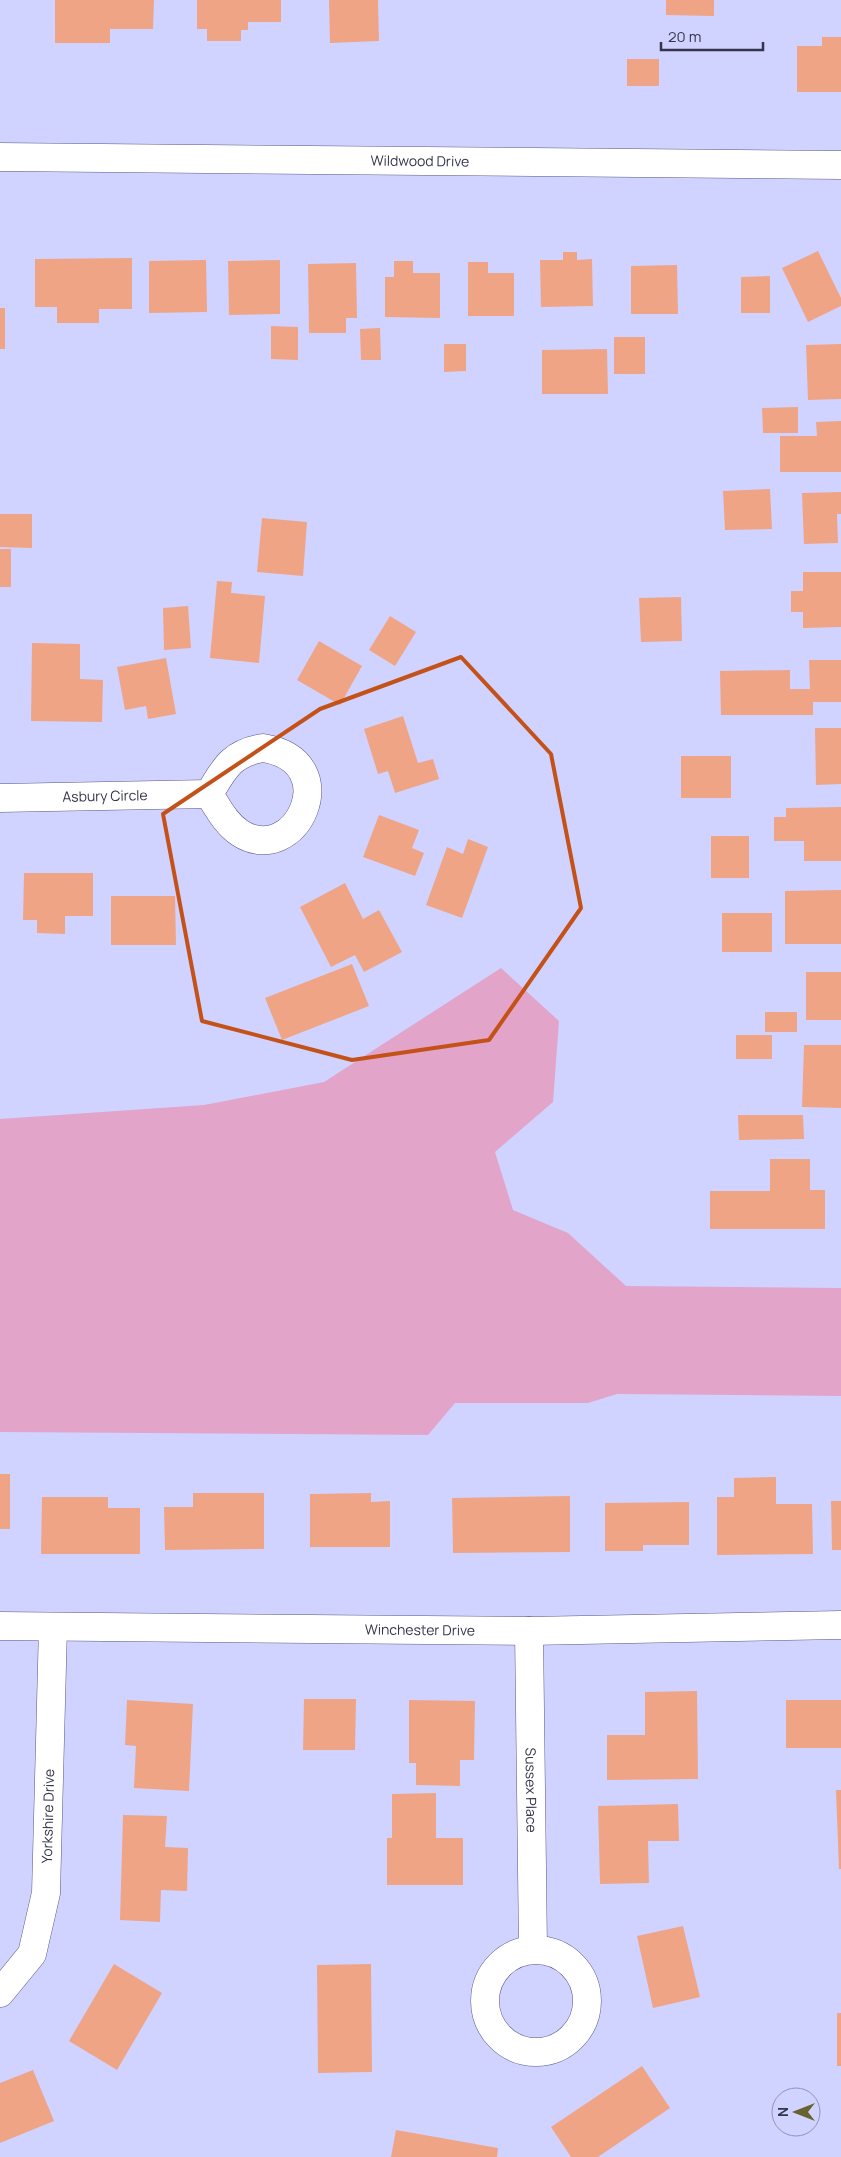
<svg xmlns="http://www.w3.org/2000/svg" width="841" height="2157" font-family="Manrope,sans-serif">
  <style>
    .green { fill: #e2a5c9 }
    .building { fill: #f0a486 }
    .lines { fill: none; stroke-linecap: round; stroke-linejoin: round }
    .minor-casing { stroke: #575887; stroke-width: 29 }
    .tertiary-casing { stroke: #575887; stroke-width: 29 }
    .minor { stroke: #fff; stroke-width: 28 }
    .tertiary { stroke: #fff; stroke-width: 28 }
    .marked { fill: none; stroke: #c45218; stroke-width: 4; stroke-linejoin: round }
    .labels { text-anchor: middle; stroke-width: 5; stroke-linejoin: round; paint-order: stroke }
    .street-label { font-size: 14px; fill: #34344a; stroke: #d0d3ff }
  </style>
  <rect width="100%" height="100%" fill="#d0d3ff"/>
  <!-- green -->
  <path class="green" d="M501 968 559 1021 553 1102 495 1152 513 1210 568 1233 626 1286 841 1288V1396L617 1394 588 1403H455L428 1435 0 1432V1119L204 1105 324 1082Z"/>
  <!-- building -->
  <path class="building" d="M55 0H154L153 29H110V43H55Z
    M197 0H281V22H248V30H241V41H207V29H197Z
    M329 0H378L379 41 330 43Z
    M666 0H714V16L666 15Z
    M822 37H841V92H797V46H822Z
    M627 59H659V86H627Z
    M818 251 841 298V306L808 322 782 268Z
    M563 252H577V260L592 259 593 306 541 307 540 260H563Z
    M132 258V309H99V323H57V307H35V259Z
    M206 260 207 312 149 313V261Z
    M280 260V314L229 315 228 261Z
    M394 261H413V273H440V318L385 317V277H394Z
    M468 262H488V273H514V316H468Z
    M356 263 357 318H346V333H309L308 264Z
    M677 265 678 314H631V266Z
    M770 276V313H741V277Z
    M0 308H5V349H0Z
    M271 326 298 327V360L271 359Z
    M380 328 381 360H361L360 329Z
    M614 337H645V374H614Z
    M444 344H466V371L444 372Z
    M841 344V399L808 400 806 345Z
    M607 349 608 394H542V350Z
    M798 407V433H763L762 408Z
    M841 421V472H780V436H817L816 422Z
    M770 489 772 529 725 530 723 491Z
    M841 492V514H837L838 543 804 544 802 493Z
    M0 514H32V548L0 547Z
    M262 518 307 522 303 576 257 572Z
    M0 549H11V587H0Z
    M803 572H841V627L803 628V612H791V591H803Z
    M217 581 232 582 231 593 265 596 259 663 210 658Z
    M681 597 682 641 641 642 639 598Z
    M188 606 191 648 164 650 163 608Z
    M390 616 416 632 395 666 369 650Z
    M319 641 362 666 340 705 297 680Z
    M32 643 80 644V679L103 680 102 722 31 721Z
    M166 658 176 714 148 719 146 706 125 710 117 667Z
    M809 660H841V702H813V715H721L720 671 790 670V689H810Z
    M403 716 418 763 433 759 439 779 395 793 388 771 378 774 364 729Z
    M815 728H841V784L816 785Z
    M681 756H731V798H681Z
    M841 807V861H804V841H774V817H786V808Z
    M379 815 419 830 412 848 424 853 415 876 363 857Z
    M711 836H749V878H711Z
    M468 839 488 847 462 918 426 905 447 847 463 854Z
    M24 873H93V916H65V934L37 933V920H23Z
    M345 883 363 919 379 910 402 952 364 972 355 955 331 967 300 907Z
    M841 890V944H785V891Z
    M111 896H175L176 945H111Z
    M722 913H772V952H722Z
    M352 964 369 1006 282 1040 265 998Z
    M806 972H841V1020H806Z
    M765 1012H797V1032H765Z
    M736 1035H772V1059H736Z
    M804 1045H841V1108L802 1107Z
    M738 1115H803L804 1139 739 1140Z
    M770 1159H810V1190H825V1229H710V1191H770Z
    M0 1474H10V1529H0Z
    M776 1477V1504H812L813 1554 717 1555V1497H734V1478Z
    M193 1493H264V1549L165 1550 164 1507H193Z
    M371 1493V1502L390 1501V1547H310V1494Z
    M570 1496V1552L453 1553 452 1498Z
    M42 1497H108V1508H140V1554H41Z
    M831 1501H841V1550H832Z
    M689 1502V1545H643V1551H605V1503Z
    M697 1691 698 1779 607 1780V1735H645V1692Z
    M304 1699H356L355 1750H303Z
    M127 1700 193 1704 189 1791 134 1788 136 1746 125 1745Z
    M409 1700 475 1701 474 1760H460V1786L416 1785V1763H409Z
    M786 1700H841V1748H786Z
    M836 1790H841V1869H839Z
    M436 1793V1838H463V1885H387V1838H392V1794Z
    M678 1804 679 1841H648L649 1883 600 1884 598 1806Z
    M123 1815 167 1816 165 1847 188 1848 187 1891 161 1890 160 1922 120 1920Z
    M683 1926 700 1997 653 2008 637 1936Z
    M114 1964 162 1993 117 2070 69 2041Z
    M371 1964 372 2072 318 2073 317 1965Z
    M837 2013H841V2066H837Z
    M642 2066 670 2108 598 2157H571L551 2127Z
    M33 2070 54 2121 0 2143V2083Z
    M396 2130 498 2148 497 2157H391Z"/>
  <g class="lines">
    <!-- minor casing -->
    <g class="minor-casing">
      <g id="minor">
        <path d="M263 748C347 761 296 869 240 833 226 824 218 808 209 794 224 769 231 753 263 748Z"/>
        <path id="s1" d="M0 798 209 794"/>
        <path id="s2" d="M0 1626 529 1631 841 1625"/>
        <path id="s3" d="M529 1631 533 1949"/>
        <circle cx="536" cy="2001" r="51"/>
        <path id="s4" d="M0 1993 32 1954 46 1893 53 1627"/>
      </g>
    </g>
    <!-- tertiary casing -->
    <g class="tertiary-casing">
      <g id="tertiary">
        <path id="s5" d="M0 157 841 165"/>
      </g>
    </g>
    <!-- minor -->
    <use href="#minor" class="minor"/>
    <!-- tertiary -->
    <use href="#tertiary" class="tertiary"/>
  </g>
  <!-- marked area -->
  <path class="marked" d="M461 657 551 754 581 908 489 1040 352 1060 202 1021 163 814 320 709Z"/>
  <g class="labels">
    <!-- street labels -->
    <g class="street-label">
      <text dy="5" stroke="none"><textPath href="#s5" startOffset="420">Wildwood Drive</textPath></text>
      <text dy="5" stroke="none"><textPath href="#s1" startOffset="105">Asbury Circle</textPath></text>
      <text dy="5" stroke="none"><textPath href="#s2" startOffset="420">Winchester Drive</textPath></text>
      <text dy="5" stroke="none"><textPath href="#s3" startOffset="159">Sussex Place</textPath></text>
      <text dy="5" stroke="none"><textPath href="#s4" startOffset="190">Yorkshire Drive</textPath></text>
    </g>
  </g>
  <!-- north arrow -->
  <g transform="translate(796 2112) rotate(270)"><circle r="24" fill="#d0d3ff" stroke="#9293b7"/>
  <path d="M0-4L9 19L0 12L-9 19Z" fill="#68622e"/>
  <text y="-8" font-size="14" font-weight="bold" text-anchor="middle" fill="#34344a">N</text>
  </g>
  <!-- scale -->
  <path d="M661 42v8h102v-8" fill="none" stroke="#34344a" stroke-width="2.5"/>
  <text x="668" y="42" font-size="15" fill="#34344a" stroke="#d0d3ff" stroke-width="4" paint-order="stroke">20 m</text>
</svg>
